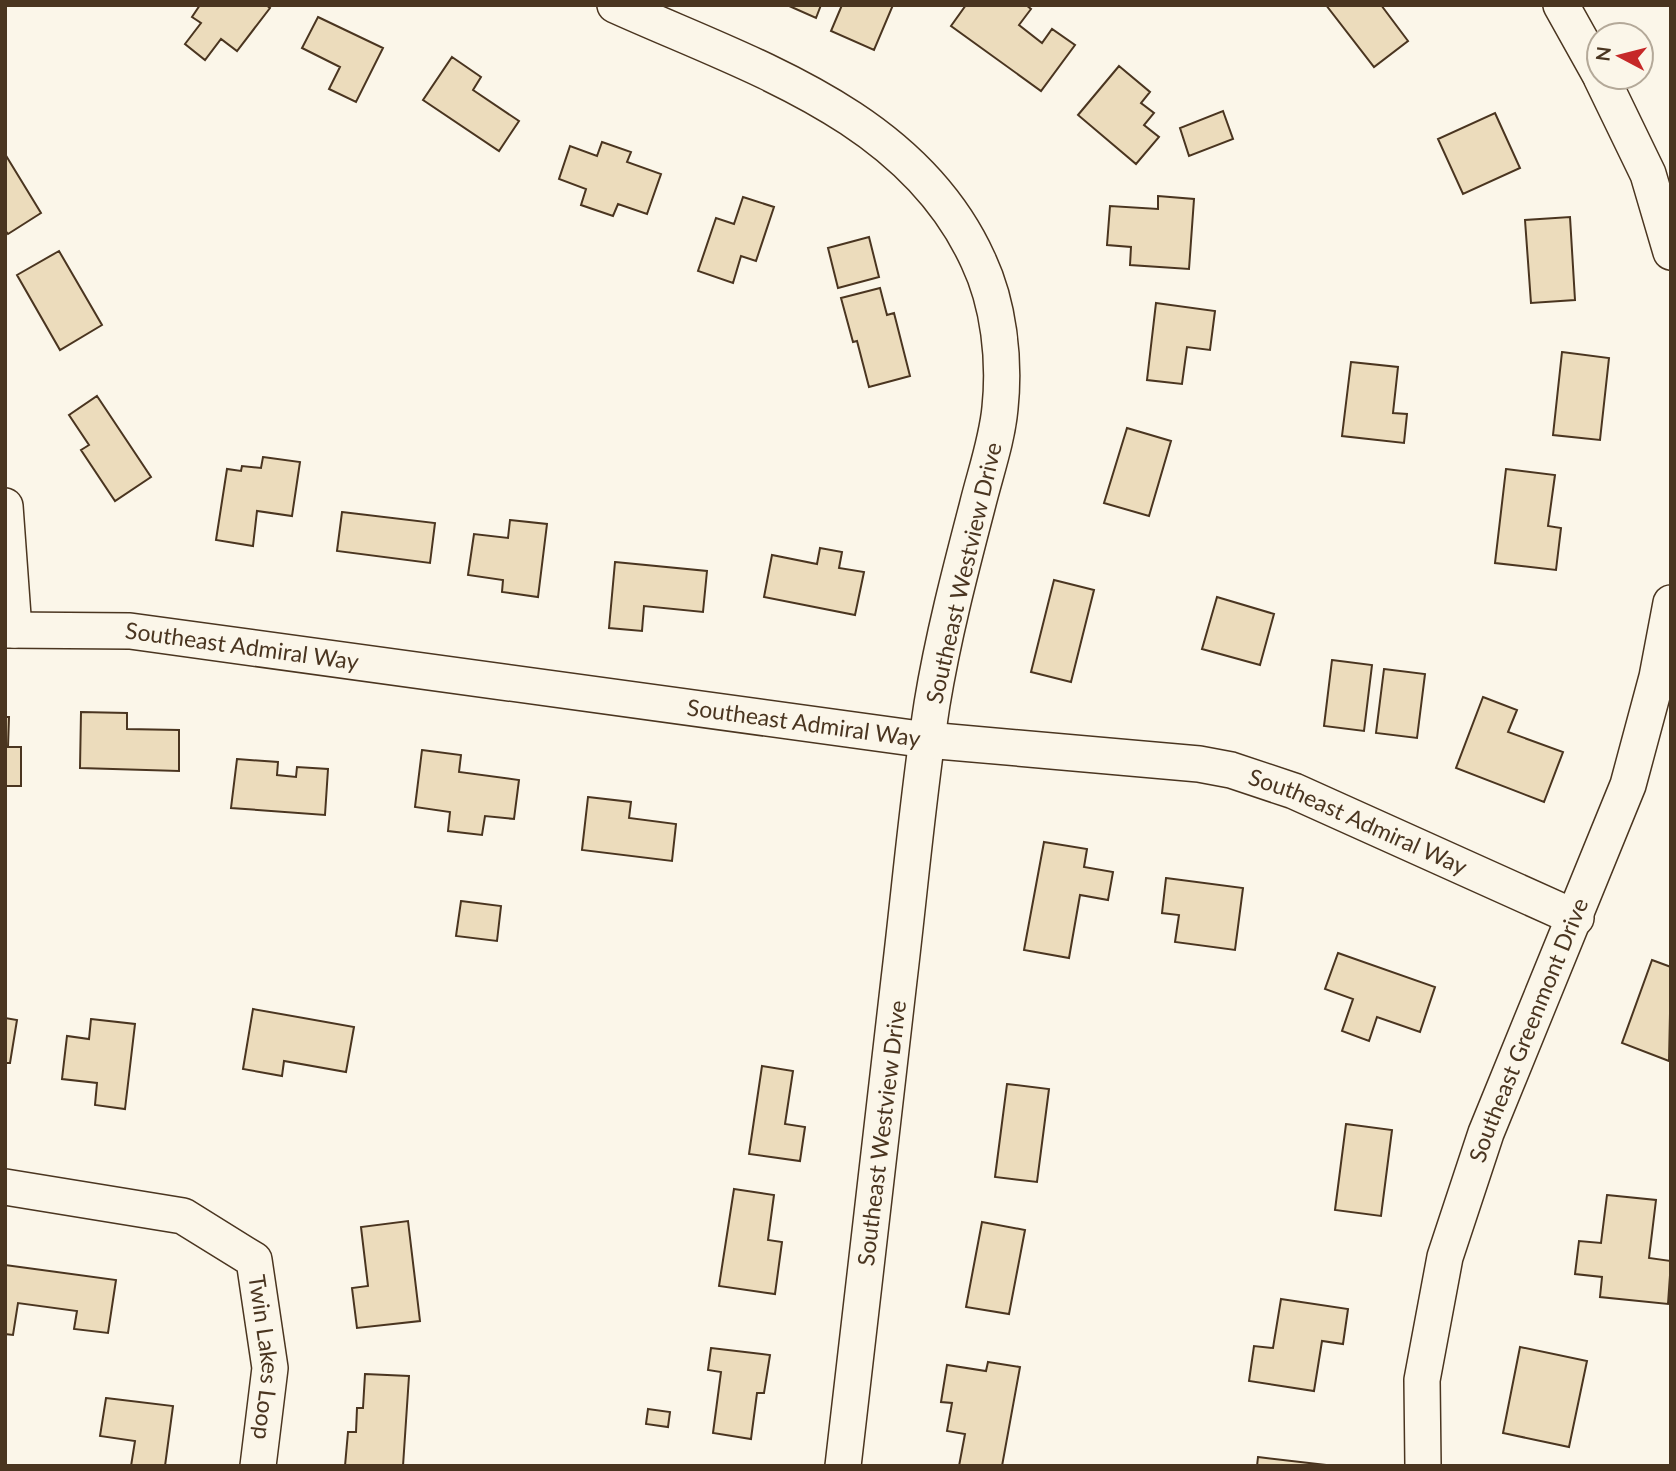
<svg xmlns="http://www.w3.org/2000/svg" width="1676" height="1471" font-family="Lato,sans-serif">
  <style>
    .building { fill: #ecdcbc; stroke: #4a3520; stroke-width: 2 }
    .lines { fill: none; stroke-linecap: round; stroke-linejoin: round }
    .minor-casing { stroke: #4a3520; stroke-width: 38 }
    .minor { stroke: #fbf6e9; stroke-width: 35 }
    .labels { text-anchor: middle; stroke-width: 5; stroke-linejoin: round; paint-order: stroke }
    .street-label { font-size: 23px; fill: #4a3520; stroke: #fbf6e9 }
  </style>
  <rect width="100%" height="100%" fill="#fbf6e9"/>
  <!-- building -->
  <path class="building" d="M200 5H266L270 8 237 51 221 39 205 60 185 44 201 23 192 17Z
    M787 5H821L816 18Z
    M842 5H893L874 50 831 31Z
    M966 5H1026L1031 9 1019 25 1042 43 1052 29 1075 45 1041 91 951 26Z
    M1326 5H1381L1408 41 1374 67Z
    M318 17 383 48 356 102 329 89 340 67 302 48Z
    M452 57 481 77 473 90 519 121 499 151 423 100Z
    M1119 66 1150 92 1141 103 1154 113 1144 125 1159 137 1136 164 1078 115Z
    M1223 111 1233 139 1189 156 1180 128Z
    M1495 113 1520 168 1463 194 1438 139Z
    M602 142 631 152 627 162 661 174 647 214 618 204 613 216 581 205 586 189 559 179 570 146 597 156Z
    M5 154 41 213 8 234 5 230Z
    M1158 196 1194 199 1189 269 1130 265 1131 247 1107 245 1110 206 1158 209Z
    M743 197 774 207 756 261 741 256 733 283 698 271 716 218 734 224Z
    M1570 217 1575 300 1531 303 1525 220Z
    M869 237 879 277 838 288 828 248Z
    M59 251 102 325 60 350 17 275Z
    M880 288 887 315 894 313 910 376 869 387 857 341 853 342 841 298Z
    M1156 303 1215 311 1210 350 1187 347 1182 384 1147 380Z
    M1562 352 1609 358 1600 440 1553 435Z
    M1351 362 1398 367 1393 413 1407 414 1404 443 1342 436Z
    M97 396 151 477 115 501 81 450 89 445 69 415Z
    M1127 428 1171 441 1149 516 1104 503Z
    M263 457 300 462 292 516 257 511 253 546 216 540 227 469 241 471 242 466 261 468Z
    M1506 469 1555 475 1548 526 1561 528 1556 570 1495 563Z
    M342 512 435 523 430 563 337 551Z
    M510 520 547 524 538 597 502 592 503 580 468 575 474 534 508 538Z
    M820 548 842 552 839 568 864 572 855 615 764 597 772 555 817 564Z
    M615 562 707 571 703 612 644 606 642 631 609 628Z
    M1054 580 1094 590 1071 682 1031 672Z
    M1217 597 1274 614 1260 665 1202 649Z
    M1332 660 1372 665 1364 731 1324 726Z
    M1384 669 1425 674 1417 738 1376 733Z
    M1483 697 1517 710 1508 732 1563 752 1544 802 1456 768Z
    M81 712 127 713V729L179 730V771L80 768Z
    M5 717H9L8 747H21V786H5Z
    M422 750 461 755 459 772 519 780 514 819 485 816 482 835 448 831 450 812 415 807Z
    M237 759 278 762 277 775 296 777 297 767 328 769 325 815 231 808Z
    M588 797 631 802 629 818 676 824 672 861 582 850Z
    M1044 842 1087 849 1084 867 1113 872 1108 900 1080 895 1069 958 1024 950Z
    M1166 878 1243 888 1235 950 1175 942 1179 915 1162 913Z
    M461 901 501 906 497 941 456 936Z
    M1338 953 1435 987 1420 1032 1377 1017 1369 1041 1342 1031 1353 999 1325 989Z
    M1652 960 1671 967 1669 1061 1622 1043Z
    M253 1009 354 1027 346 1072 284 1061 282 1076 243 1069Z
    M5 1018 17 1020 10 1063H5Z
    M91 1019 135 1024 125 1109 95 1105 97 1083 62 1079 67 1036 89 1039Z
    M762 1066 793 1071 785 1124 805 1127 800 1161 749 1154Z
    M1007 1084 1049 1089 1037 1182 995 1177Z
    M1346 1124 1392 1130 1381 1216 1335 1210Z
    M734 1189 774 1195 768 1240 782 1242 775 1294 719 1286Z
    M1607 1195 1656 1200 1649 1258 1671 1261 1668 1304 1600 1297 1602 1277 1575 1274 1579 1241 1601 1243Z
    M408 1221 420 1321 357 1328 352 1288 368 1286 361 1227Z
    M982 1222 1025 1230 1009 1314 966 1307Z
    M5 1265 116 1280 108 1333 74 1329 77 1311 18 1303 13 1335 5 1334Z
    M1281 1299 1348 1309 1343 1344 1322 1341 1314 1391 1249 1381 1254 1346 1273 1348Z
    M1520 1347 1587 1361 1569 1447 1503 1433Z
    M711 1348 770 1355 764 1393H757L751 1439 713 1433 721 1372 708 1370Z
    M988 1362 1020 1367 1002 1466H959L965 1434 947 1431 952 1403 941 1402 947 1365 986 1371Z
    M365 1374 409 1376 403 1466H345L348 1432H356L357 1408H363Z
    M106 1398 173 1406 165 1466H131L135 1441 100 1436Z
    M648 1409 670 1412 668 1427 646 1424Z
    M1258 1457 1335 1466H1257Z"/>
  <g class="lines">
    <!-- minor casing -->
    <g class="minor-casing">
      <g id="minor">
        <path d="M615 5C750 66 912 115 978 260 999 304 1005 360 1000 408 997 441 985 474 977 507 960 572 943 637 932 704 918 795 910 888 899 980 881 1142 862 1304 843 1466"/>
        <path d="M1561 5 1599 73"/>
        <path d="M1601 77 1648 174 1671 252"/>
        <path d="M5 506 14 630"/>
        <path id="s1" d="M5 630 130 631 927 740 1199 764 1231 770 1294 791 1576 918"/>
        <path id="s2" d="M5 1187 183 1216 254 1260 270 1368 258 1466"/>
        <path id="s3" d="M1423 1466 1422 1380 1445 1257 1486 1133 1628 785 1657 677 1671 603"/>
      </g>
    </g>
    <!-- minor -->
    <use href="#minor" class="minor"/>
  </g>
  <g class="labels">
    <!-- street labels -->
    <g class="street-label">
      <text transform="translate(964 573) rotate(-77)" y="8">Southeast Westview Drive</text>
      <text dy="8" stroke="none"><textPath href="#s1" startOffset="238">Southeast Admiral Way</textPath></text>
      <text dy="8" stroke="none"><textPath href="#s1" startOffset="805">Southeast Admiral Way</textPath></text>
      <text dy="8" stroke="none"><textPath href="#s1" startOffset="1372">Southeast Admiral Way</textPath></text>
      <text dy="8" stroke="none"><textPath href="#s3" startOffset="453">Southeast Greenmont Drive</textPath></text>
      <text transform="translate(882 1133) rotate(-83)" y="8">Southeast Westview Drive</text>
      <text dy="8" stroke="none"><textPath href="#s2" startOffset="362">Twin Lakes Loop</textPath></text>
    </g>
  </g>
  <!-- border -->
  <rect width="1676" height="1471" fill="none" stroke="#4a3520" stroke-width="14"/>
  <!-- north arrow -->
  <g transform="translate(1620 56) rotate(277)"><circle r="33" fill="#fbf6e9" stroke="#b4a999" stroke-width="2"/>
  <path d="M0-5L12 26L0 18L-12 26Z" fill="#c62828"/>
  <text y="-10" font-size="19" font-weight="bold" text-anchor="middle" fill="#4a3520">N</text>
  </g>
</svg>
